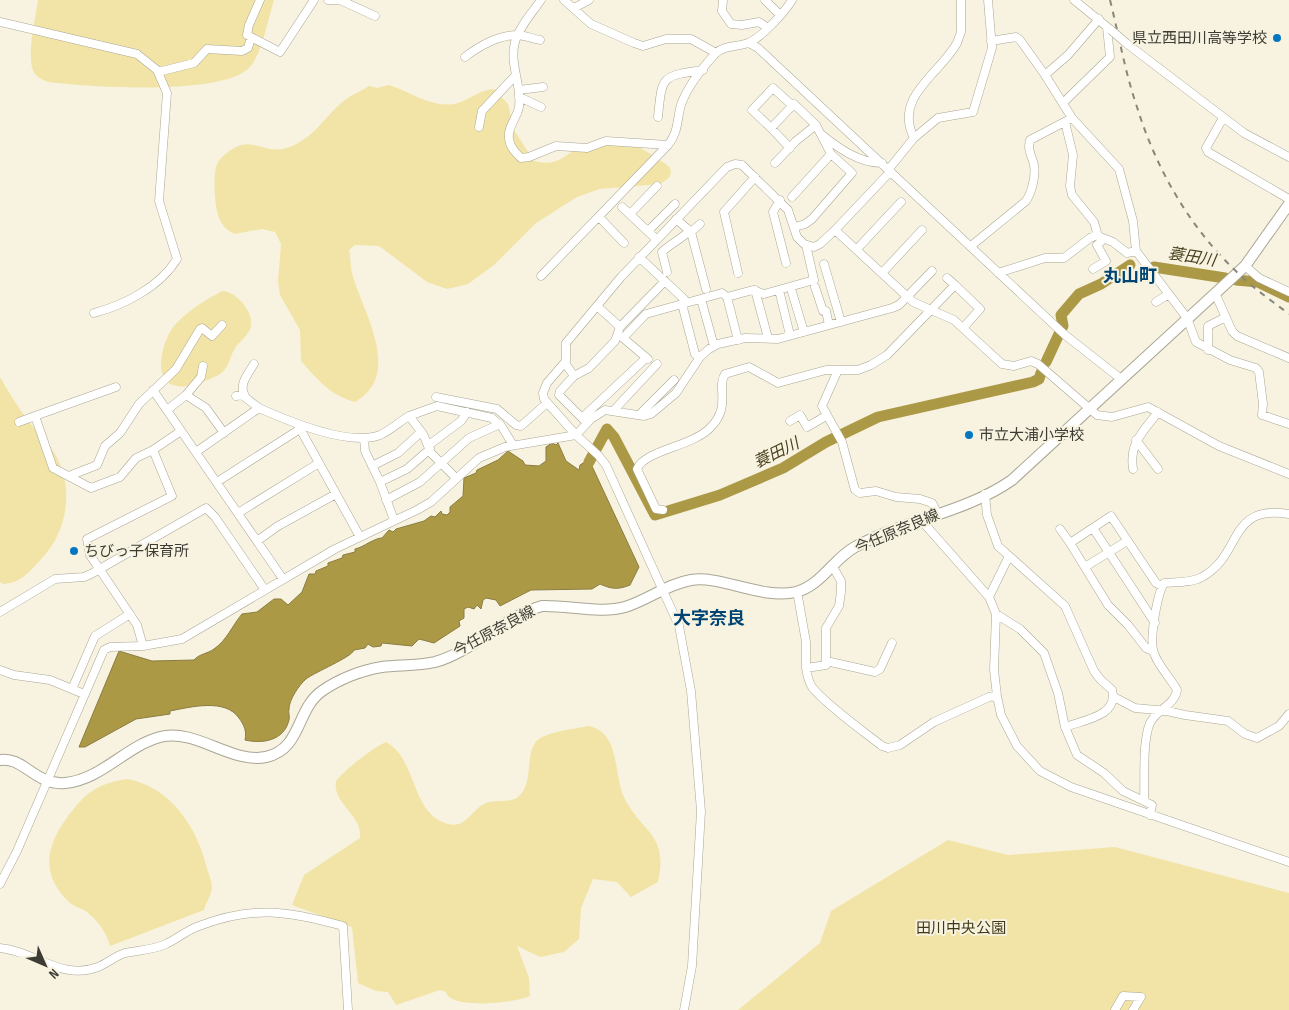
<svg xmlns="http://www.w3.org/2000/svg" width="1289" height="1010" font-family="'Sofia Sans Condensed','Noto Sans JP',sans-serif">
  <style>
    .green { fill: #f2e4a6 }
    .water { fill: #ac9946; stroke: #8b7d41 }
    .lines { fill: none; stroke-linecap: round; stroke-linejoin: round }
    .river { stroke: #ac9946; stroke-width: 11 }
    .minor-casing { stroke: #aaa694; stroke-width: 9 }
    .major-casing { stroke: #aaa694; stroke-width: 12 }
    .minor { stroke: #fff; stroke-width: 8 }
    .major { stroke: #fff; stroke-width: 10 }
    .rail { stroke: #89877a; stroke-width: 2; stroke-dasharray: 6 6; stroke-linecap: butt }
    .minor-bridge-casing { stroke: #aaa694; stroke-width: 9; stroke-linecap: butt }
    .minor-bridge { stroke: #fff; stroke-width: 8 }
    .poi-dot { fill: #0577c1; stroke: #f7f3e0; stroke-width: 2 }
    .labels { text-anchor: middle; stroke-width: 4; stroke-linejoin: round; paint-order: stroke }
    .poi-label { font-size: 15px; fill: #3d3c34; stroke: #f7f3e0; text-anchor: start }
    .street-label { font-size: 15px; fill: #3d3c34; stroke: #f7f3e0 }
    .park-label { font-size: 15px; fill: #423a16; stroke: #f7f3e0 }
    .water-label { font-size: 16px; font-style: italic; fill: #4a421e; stroke: #f7f3e0 }
    .quarter-label { font-size: 18px; font-weight: bold; fill: #004473; stroke: #f7f3e0 }
  </style>
  <rect width="100%" height="100%" fill="#f7f3e0"/>
  <!-- green -->
  <path class="green" d="M38 0H274C268 19 262 55 249 68 221 96 88 87 48 82 44 80 38 78 35 74 25 61 36 16 38 0Z
    M389 85C411 92 434 110 458 103 471 99 479 90 494 89L508 104 514 130 534 161C561 168 565 152 587 144 615 134 637 144 660 160 667 165 673 167 670 177L660 184 600 189 577 197 536 223 494 265 468 284 447 289 427 282 379 246 355 245 349 250C351 258 350 266 352 273 362 311 404 374 355 402 331 396 317 379 301 361L300 330 280 295 278 281 281 244 275 232 262 229 235 234C229 231 224 228 221 222 214 212 212 172 218 162 222 156 230 150 236 147 258 137 269 160 298 143 316 133 325 118 340 104 348 96 360 92 369 86L377 88Z
    M222 291C236 291 254 312 251 326 250 334 240 341 235 348 230 356 229 368 220 374 218 376 213 377 210 379 201 383 187 388 177 386 150 382 163 341 173 327 187 311 204 301 222 291Z
    M0 377C8 391 17 406 27 419 36 431 47 441 55 454 74 487 68 530 43 557 31 570 22 583 3 584L0 582Z
    M588 726C621 732 613 774 624 797 641 833 669 833 658 882L631 897 617 882 593 879 581 908 579 939 564 952 540 957 517 946 529 978 530 996C515 1003 450 1010 446 992L440 990 396 1005 388 992 376 991 358 983 352 927 292 905 304 875 360 838C363 815 332 804 336 781 343 771 374 747 386 742 418 759 410 814 448 824 467 829 473 806 489 802 503 799 514 805 523 791 532 777 526 757 535 743 542 732 575 729 588 726Z
    M127 779C170 786 198 828 207 869 209 874 212 882 212 888 211 895 206 903 204 910L110 946C106 931 97 919 84 910 79 908 74 906 70 903 41 876 45 848 66 819 85 793 96 784 127 779Z
    M948 840 1008 855 1115 847 1289 893V1010H738L820 943 831 911Z"/>
  <!-- water -->
  <path class="water" d="M552 443 556 445 558 443 566 461 579 470 580 465 588 460 591 452 595 456 591 464 639 567 630 585C618 590 611 589 600 584L592 589 531 590 500 606 496 600 486 598 483 600 481 609 477 605 474 609 468 607 464 609V618L459 621 460 626 434 643 419 639 412 646 382 643 381 646 373 647 368 644 365 648 354 650C352 657 315 672 306 679 299 685 289 700 289 709 288 712 290 716 289 720 284 741 262 744 245 740 247 731 244 725 239 718 225 698 191 707 170 711V714L136 719 85 747H79L119 651 152 661 194 660C199 654 207 654 214 649 227 640 232 626 242 614L257 612 274 599H281L288 605 302 592 309 574H315L316 571 328 566V563L342 558 343 555 355 552V549C364 547 374 538 382 538L389 530 393 532 396 529 424 521 431 516 435 517 441 511 442 514 447 515 450 512V507L463 496 464 478 476 473 477 470 498 460 508 451 523 461 525 465 539 466 546 461V447Z"/>
  <g class="lines">
    <!-- river -->
    <path class="river" d="M1154 267 1225 278
      M1236 280 1258 282 1289 297
      M1063 326 1061 315 1079 294 1101 284 1130 265
      M1046 362 1059 334
      M589 462 607 429 614 437 655 515 720 495 783 468 826 442 878 417 1033 382 1039 379 1041 373"/>
    <!-- minor casing -->
    <g class="minor-casing">
      <path id="minor" d="M260 0 249 25 247 35 280 52 314 0
        M328 0H338
        M340 0 375 16
        M541 0C532 13 519 27 515 42 509 64 522 85 519 107 517 118 507 127 509 139 510 147 515 152 521 158L529 157 556 146 587 148 606 141 668 145C680 130 676 118 682 102 689 85 703 67 715 54 724 45 737 47 748 43 761 38 785 12 792 0
        M564 0 591 24 634 43 643 46 666 39H691L716 53
        M723 0 722 11 731 24 742 25 759 22 768 28
        M765 0 780 15
        M1074 0 1111 30
        M574 8 589 0
        M1099 19 1068 55 1045 75 1072 118 1119 169 1133 221 1136 251 1187 318 1196 342 1230 360 1256 368 1259 372 1263 404 1262 415 1289 424
        M0 22 137 54 157 70 167 93 159 201 177 259C160 287 124 305 94 313
        M991 41 1016 37 1020 40 1045 75
        M749 43 758 48 1065 335 1121 379
        M1126 43 1244 133 1289 157
        M465 57C479 46 499 35 517 35 524 35 533 39 540 40
        M158 72 194 63 207 49 242 51 248 48 251 37
        M519 90 543 87
        M519 97 541 107
        M1063 103 1110 57 1107 27
        M793 106 773 88 752 110 771 128 794 104 816 125 831 154
        M658 117C662 76 661 76 703 70
        M1223 118 1206 148 1208 152 1289 199
        M1065 122 1073 155 1070 186 1072 195 1094 222 1098 236 1113 242 1127 253 1136 251
        M479 127 482 111 516 75
        M771 128 790 148
        M821 134C838 148 859 163 882 163
        M914 138C893 97 940 74 957 43L961 32V0
        M775 163 796 141 816 125
        M888 170 914 138 938 118 973 112 992 48 988 0
        M890 172 835 230 820 244 814 247 804 244 797 237 788 210 742 165 735 164 727 167 621 277 566 343V361L547 383 543 393 544 399 576 435 591 419 605 410 644 416 651 414 676 393 700 357 709 349 718 344 745 338 778 339 892 308 899 305 932 271
        M792 197 831 154 852 173 812 219 805 224 795 227
        M780 200 773 212 786 263
        M622 207 656 239
        M630 214 657 186
        M599 217 624 243
        M676 219 691 232 700 224
        M835 230 913 302 954 320 1002 364 1014 366 1031 361 1038 364 1097 415 1112 417 1148 407 1219 446 1289 474
        M648 231 675 204
        M691 232 706 289
        M971 246 1026 201C1032 192 1036 175 1034 165 1032 156 1027 150 1030 140L1072 118
        M857 249 901 202
        M639 257 684 299 682 304 695 354 700 357
        M824 264 841 322
        M1245 266 1259 278 1289 292
        M1093 269 1106 261 1097 245 1104 239
        M667 272 662 252C670 244 680 240 688 232
        M738 273 724 212 755 177
        M882 273 922 230
        M998 273 1045 258H1064L1090 238 1097 235
        M541 276 668 145
        M947 278 955 285
        M1137 278 1150 269
        M815 287 823 311H826L829 325
        M755 290 768 338
        M779 290 790 335
        M792 292 804 332
        M1215 293 1232 331 1237 336 1289 358
        M727 297 738 340
        M701 299 714 346
        M1156 302 1169 294
        M597 306 620 327
        M1208 350V326L1226 317
        M648 359 623 338 646 314 722 293 727 297 753 290 764 294 814 280 806 245
        M565 363 574 376 560 391 559 395 584 420
        M838 370 822 406 842 442 855 490 860 493 876 491 896 497 920 499 932 503 938 514
        M574 376 589 368 615 341 620 327 665 281
        M153 390 283 579
        M186 395 201 377 203 366
        M236 396 242 395 259 408
        M245 396C238 385 248 374 254 364
        M436 397 497 409 516 425 521 426 547 403
        M167 410 186 395 206 408 224 433
        M614 410 657 364
        M639 415 674 380
        M35 416 116 387
        M409 416 437 406 492 418 502 427 513 445
        M582 418 646 358
        M790 421 800 415 807 427 826 416
        M19 422 35 416 53 468 91 488 120 477 136 458 153 450
        M298 425 360 537
        M364 438 365 451 380 482 394 520
        M1136 440 1158 469
        M429 445 461 421 467 412
        M196 452 259 408C288 421 349 447 380 435 391 430 399 422 409 416L423 434 431 453 455 477
        M372 466 398 453 421 432
        M1133 469C1129 443 1143 432 1158 412
        M69 476 97 465 105 446 120 433 139 404 176 369 200 329 202 328 212 336 222 325
        M217 482 300 429
        M380 482 407 469 430 449
        M985 494 987 515 998 546 1065 606 1094 671 1100 679 1112 690C1119 716 1084 720 1065 727
        M386 500 420 482 469 438 500 424
        M663 510 656 509 637 469C645 450 691 447 710 428 732 406 716 388 725 374L749 367 778 383 826 370H858L871 365 887 355 955 285 980 309 963 328
        M238 513 319 463
        M921 520 989 597 996 614 994 670 997 696 1001 715 1017 746 1040 771 1071 787 1289 862
        M1093 528 1155 623
        M1060 529 1070 543
        M257 541 278 526 336 494
        M833 567 841 581V592L839 606 826 628V665L806 668C807 674 808 681 812 687 825 704 863 731 882 746L888 748 900 745 934 722 989 697 997 696
        M1085 567 1127 541
        M797 591 806 642V668
        M989 597 1009 556
        M0 612 55 579 84 577 91 574 206 508 215 517 265 590
        M996 614 1020 629 1044 653 1058 693 1065 727 1077 755 1104 773 1123 791 1152 805 1150 815
        M143 646 137 625 90 555 87 539 172 496 153 450 181 431
        M1153 651 1146 648 1128 625 1108 605 1070 543 1111 516 1156 583 1162 586
        M826 661 875 672 880 669 892 643
        M0 670 14 675 50 680 84 694
        M72 689 95 636 130 614
        M1114 697 1135 708 1167 711 1185 715 1228 721 1245 734 1257 738 1279 726 1289 714
        M1144 801C1145 779 1142 742 1150 723 1157 709 1175 705 1177 690 1171 679 1157 664 1154 653 1149 640 1157 595 1164 583 1176 582 1192 583 1202 577 1243 555 1227 504 1289 514
        M0 884 17 851 104 650 110 647 143 646 182 639 335 549 417 510 431 502 479 458 505 447 576 435 598 455 606 465 679 626 691 691 701 811 692 966 684 1010
        M0 948C35 951 61 981 98 967 108 963 115 956 125 953 139 950 153 950 166 944 177 939 187 930 199 926 254 905 288 911 343 926L348 1010
        M1115 1010 1123 996 1141 997 1133 1010"/>
    </g>
    <!-- major casing -->
    <g class="major-casing">
      <path id="major" d="M0 760C23 756 36 786 65 783 101 780 126 746 160 737 196 728 231 764 266 757 302 749 296 709 322 691 339 679 362 670 382 667 399 665 418 666 435 662 474 651 503 617 542 606 567 605 601 614 625 607 648 600 667 584 691 580 721 575 762 600 796 592 822 585 833 559 855 547 904 520 965 513 1012 480L1245 266 1289 204"/>
    </g>
    <!-- minor -->
    <use href="#minor" class="minor"/>
    <!-- major -->
    <use href="#major" class="major"/>
    <!-- rail -->
    <path class="rail" d="M1110 0C1119 36 1125 72 1137 107 1156 169 1191 230 1239 274 1254 289 1272 301 1289 314"/>
    <!-- minor-bridge casing -->
    <g class="minor-bridge-casing">
      <path id="minor-bridge" d="M1111 30 1126 43"/>
    </g>
    <!-- minor-bridge -->
    <use href="#minor-bridge" class="minor-bridge"/>
  </g>
  <!-- markers -->
  <g class="poi-dot">
    <circle cx="1277" cy="38" r="5"/>
    <circle cx="969" cy="435" r="5"/>
    <circle cx="74" cy="551" r="5"/>
  </g>
  <g class="labels">
    <!-- poi labels -->
    <g class="poi-label">
      <text x="1267" y="43" text-anchor="end">県立西田川高等学校</text>
      <text x="979" y="440">市立大浦小学校</text>
      <text x="84" y="556">ちびっ子保育所</text>
    </g>
    <!-- street labels -->
    <g class="street-label">
      <text transform="translate(897 531) rotate(-23)" y="5">今任原奈良線</text>
      <text transform="translate(494 631) rotate(-28)" y="5">今任原奈良線</text>
    </g>
    <!-- park labels -->
    <g class="park-label">
      <text x="961" y="933">田川中央公園</text>
    </g>
    <!-- water labels -->
    <g class="water-label">
      <text transform="translate(1192 256) rotate(9)" y="6">蓑田川</text>
      <text transform="translate(776 452) rotate(-26)" y="6">蓑田川</text>
    </g>
    <!-- quarter labels -->
    <g class="quarter-label">
      <text x="1130" y="282">丸山町</text>
      <text x="709" y="624">大字奈良</text>
    </g>
  </g>
  <!-- north arrow -->
  <g transform="translate(45 965) rotate(135)" stroke="#f7f3e0" stroke-width="4" paint-order="stroke">
  <path d="M0-4L9 19L0 12L-9 19Z" fill="#3d3c34"/>
  <text y="-8" font-size="14" font-weight="bold" text-anchor="middle" fill="#3d3c34">N</text>
  </g>
</svg>
